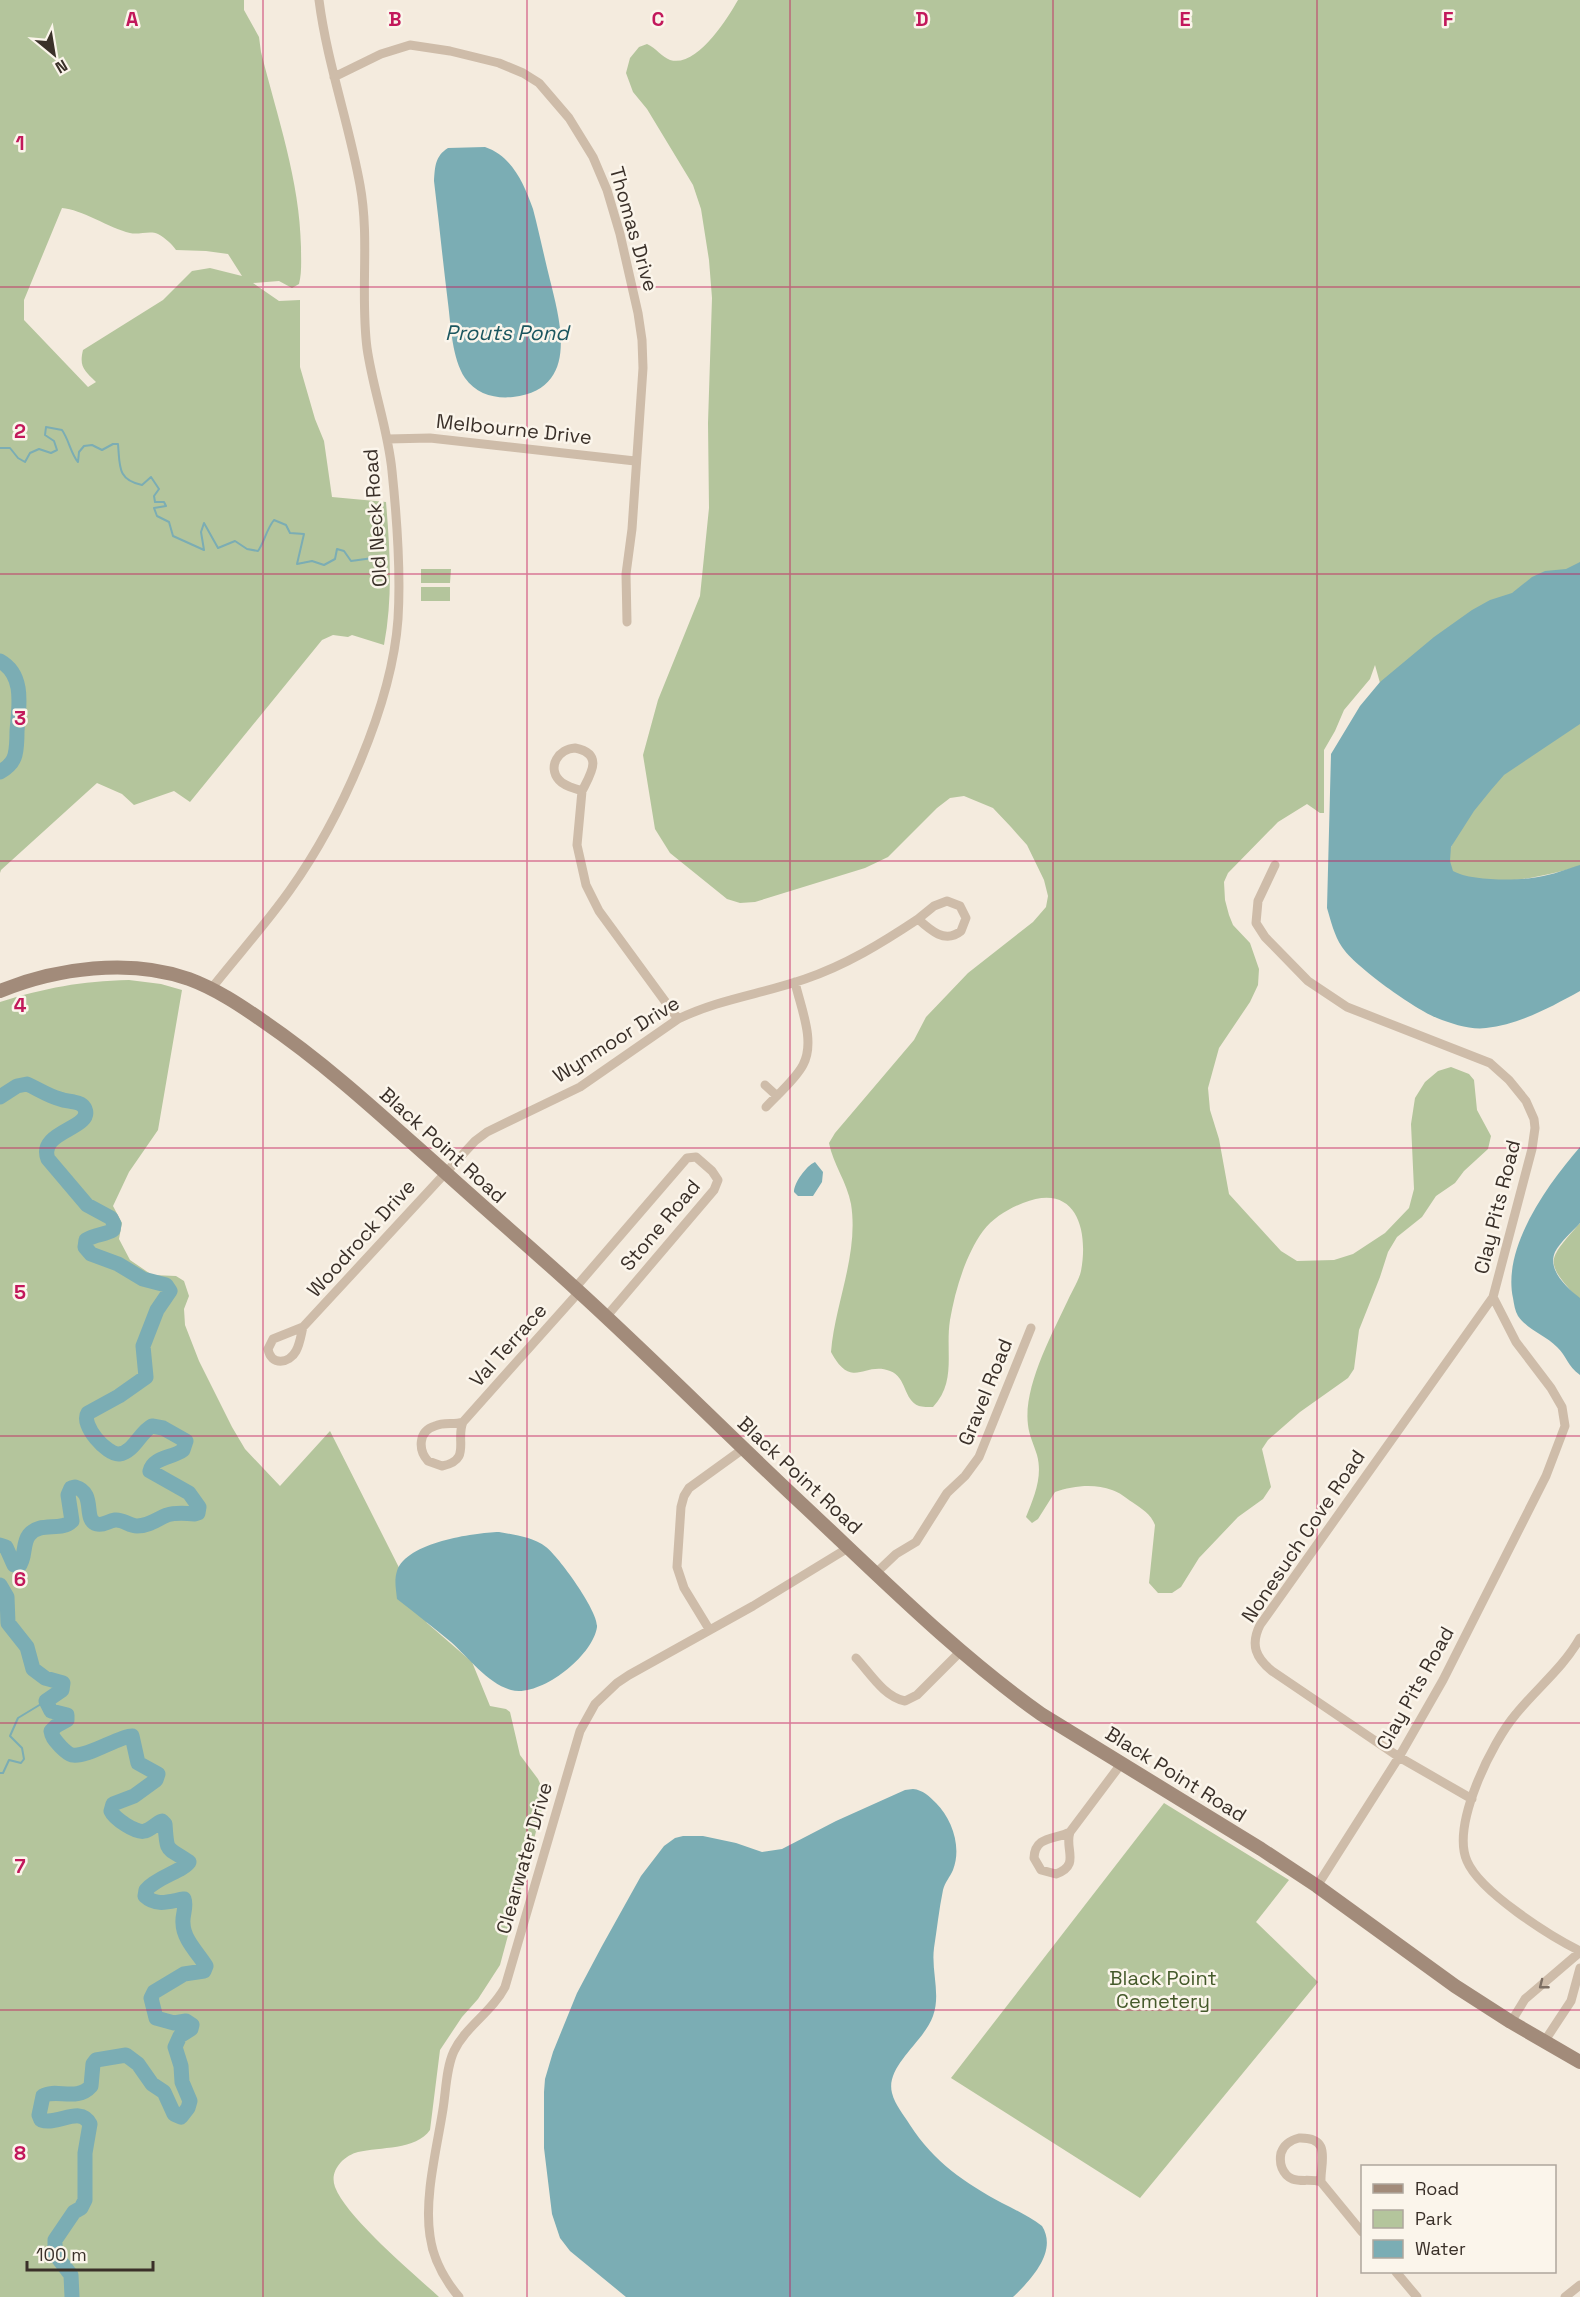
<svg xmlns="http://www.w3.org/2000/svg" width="1580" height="2297" font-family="'Space Grotesk',sans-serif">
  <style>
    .green { fill: #b4c59c; fill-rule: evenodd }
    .water { fill: #7badb4 }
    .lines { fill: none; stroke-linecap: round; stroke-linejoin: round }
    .stream { stroke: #7badb4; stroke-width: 2 }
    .river { stroke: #7badb4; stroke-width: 15 }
    .street { stroke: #cebca9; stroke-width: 9 }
    .secondary { stroke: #a28b7a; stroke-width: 14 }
    .oneway { stroke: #7d6f63 }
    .grid { fill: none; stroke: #c2185b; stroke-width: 1.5; stroke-opacity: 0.55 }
    .labels { text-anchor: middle; stroke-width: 5; stroke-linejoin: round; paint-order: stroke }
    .street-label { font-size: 20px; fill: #3a3029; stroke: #fbf5eb }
    .park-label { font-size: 20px; fill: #455a2b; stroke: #fbf5eb }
    .water-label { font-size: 21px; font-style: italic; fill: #1b565f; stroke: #fbf5eb }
    .grid-label { font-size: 20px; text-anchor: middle; font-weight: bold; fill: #c2185b; stroke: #fbf5eb; stroke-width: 5; stroke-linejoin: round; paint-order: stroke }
  </style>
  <rect width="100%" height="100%" fill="#f4ebde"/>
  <!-- green -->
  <path class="green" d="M0 0H244V10L259 37 261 52C277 116 300 181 301 247 301 259 302 273 299 284L292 288 279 281 253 283 279 301 300 300V367L315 419 324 441 332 497 386 502C390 550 393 598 384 645L352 635 348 637 333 635 322 640 190 802 174 791 134 805 122 794 97 783 1 870 0 873ZM62 208C81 209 109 228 130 233 139 235 150 230 158 234 165 238 172 244 176 250L206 251 228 254 242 276 210 268 192 271 163 300 83 350C79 367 84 370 96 382L88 387 24 320V300Z
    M738 0H1580V565L1518 593 1380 683 1375 665 1370 679 1344 710 1335 731 1324 750V813H1320L1307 804 1278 822 1228 873 1224 882 1225 900 1229 915 1233 925 1250 943 1259 969 1258 985 1250 1002 1219 1048 1208 1088 1210 1110 1219 1139 1229 1194 1281 1251 1297 1261 1334 1260 1353 1254 1385 1233 1409 1208 1414 1189 1411 1124 1415 1098 1425 1082 1438 1071 1451 1067 1469 1074 1474 1080 1477 1110 1491 1136 1488 1149 1464 1171 1455 1183 1436 1196 1422 1217 1397 1237 1388 1252 1380 1277 1359 1330 1354 1369 1348 1378 1300 1412 1268 1440 1262 1449 1271 1487 1263 1499 1238 1517 1199 1558 1181 1587 1172 1593H1158L1149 1583 1155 1525C1151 1514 1142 1509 1132 1502 1126 1498 1119 1492 1112 1490 1094 1483 1072 1486 1055 1492L1038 1519 1032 1523 1026 1517C1034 1497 1043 1477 1037 1455 1034 1445 1029 1435 1028 1425 1023 1387 1052 1334 1068 1300 1072 1291 1079 1280 1081 1271 1089 1228 1075 1182 1023 1203 1008 1209 993 1218 983 1231 965 1256 955 1291 950 1320 945 1352 957 1381 933 1407 929 1407 922 1407 919 1406 903 1400 907 1377 890 1371 864 1361 852 1391 831 1352 835 1303 859 1254 851 1204 847 1182 833 1164 829 1143L835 1133 914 1040 926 1017 968 973 1033 922 1046 907 1048 896 1044 880 1027 845 1011 827 993 808 964 796 950 798 937 808 888 857 865 868 755 902 740 903 727 899 670 853 655 829 643 755 658 700 700 596 709 508 708 423 712 298 709 260 701 209 693 185 647 109 633 92 626 73 630 58 639 47 647 44C656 48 662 57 670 60 697 68 727 19 738 0Z
    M421 569H451L450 583H421Z
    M421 587H450V601H421Z
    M1580 722V866C1541 877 1490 890 1451 873L1448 857 1451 847 1462 823 1500 777Z
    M129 980 161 984 182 990 158 1130 129 1172 113 1206 122 1223 119 1239 130 1260 152 1275 176 1276 184 1281 189 1296 184 1309 185 1325 199 1361 232 1427 245 1449 280 1486 330 1431 427 1623 472 1662 490 1706 506 1709 510 1712 520 1755 538 1779 543 1790 544 1802 500 1965 478 1999 462 2017 440 2050 430 2130C416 2150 380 2147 358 2152 343 2156 329 2171 335 2187 347 2218 413 2273 439 2297H0V1002C45 988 81 981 129 980Z
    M1580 1223V1301C1544 1261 1546 1262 1580 1223Z
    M1164 1803 1289 1880 1256 1922 1318 1982 1140 2198 951 2078Z"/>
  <!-- water -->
  <path class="water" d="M485 147C512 156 524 184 533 209 539 232 544 256 550 280 561 324 579 389 513 397 495 399 476 394 465 378 452 358 451 327 448 303 443 263 439 222 434 181 435 167 435 156 448 148Z
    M1580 562V724L1504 775 1491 790 1474 811 1451 847 1450 861 1453 871C1470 881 1519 881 1538 877 1552 875 1567 869 1580 865V991C1551 1007 1520 1024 1486 1028 1471 1030 1452 1024 1437 1018 1416 1010 1354 966 1342 947 1334 935 1331 921 1327 908L1331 754 1360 706 1380 682 1434 637 1472 610 1490 600 1512 593 1532 577 1545 571 1566 569Z
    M1580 1147V1223C1573 1231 1560 1242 1555 1252 1547 1270 1567 1288 1580 1298V1375C1567 1366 1567 1356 1557 1347 1545 1335 1529 1331 1518 1316 1515 1311 1514 1304 1513 1298 1502 1247 1548 1184 1580 1147Z
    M815 1162 823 1172 822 1182 813 1196H798L794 1192C794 1183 806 1166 815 1162Z
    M499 1532C515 1535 533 1537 546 1547 559 1557 599 1612 597 1627 593 1656 540 1698 511 1690 487 1683 469 1658 451 1642 433 1627 415 1613 397 1599 396 1589 394 1580 397 1571 407 1542 473 1533 499 1532Z
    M913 1789C923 1790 929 1796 936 1803 952 1819 962 1847 953 1870 950 1877 945 1882 943 1890 939 1909 937 1929 934 1948 931 1971 941 1994 933 2016 924 2042 885 2066 892 2093 895 2105 904 2115 910 2125 934 2162 965 2183 1002 2203 1016 2210 1030 2217 1042 2226 1058 2251 1031 2280 1013 2297H626L570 2251 560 2238 552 2214 544 2148V2092L545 2079 553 2052 577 1993 602 1946 641 1876 664 1846 675 1838 683 1836H703L736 1843 762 1852 782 1849 836 1821 905 1790Z"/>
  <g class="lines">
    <!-- stream -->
    <path class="stream" d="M0 448H10L18 458 25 462 30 453 39 449 51 453 57 450 54 441 45 435 46 427 62 430C69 440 71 454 78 462L79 452 84 446 92 445 102 450 113 444H118C120 466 117 480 142 485L151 477 159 489 154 496 155 502H164L166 506 154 508 157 516 169 522 173 536 204 550 201 532 204 523 218 548 235 541 247 549 258 551C265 541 266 530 274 520L286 525 290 533 304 534 297 564 312 561 324 565 335 559 337 549 344 551 351 561 373 558
      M0 1773H3L9 1760 21 1763 24 1759 22 1748 10 1736 18 1718 46 1701"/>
    <!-- river -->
    <path class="river" d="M0 661C25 675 19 706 17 731 17 738 17 747 15 755 13 763 7 768 0 772
      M0 1097 17 1086 27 1084C38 1089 48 1096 60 1099 65 1101 70 1101 74 1102 79 1103 83 1104 85 1109 93 1129 37 1131 48 1159L87 1205 111 1218 114 1224 113 1230C105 1235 95 1234 86 1240L85 1247 91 1254 118 1264 143 1279 166 1285 170 1291 157 1310 143 1346 146 1377 119 1396 88 1413C80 1425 107 1455 119 1454 134 1452 140 1432 152 1426L163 1428 186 1441 183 1450C173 1458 153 1457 150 1471L189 1493 199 1507 198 1513 195 1514C186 1513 176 1512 167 1515 157 1519 149 1526 137 1526 129 1526 123 1519 115 1520 108 1521 103 1526 97 1524 82 1520 97 1493 75 1487L71 1488 68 1495 72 1521C61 1532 40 1521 29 1535 22 1544 26 1558 19 1566L14 1565 6 1547 0 1545
      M0 1585 7 1597 8 1623 27 1647 33 1669 45 1678 63 1683 62 1690 46 1701 51 1711 67 1715V1720L56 1726 51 1731C52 1738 56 1741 61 1747 64 1750 68 1754 72 1755 87 1758 119 1736 132 1736L138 1763 158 1774 156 1780 134 1796 113 1804 111 1811C114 1818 136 1834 145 1831 152 1829 156 1823 162 1821L165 1824C167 1854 166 1846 189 1862 183 1871 157 1877 146 1890L145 1896C157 1907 170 1901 184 1899 187 1907 182 1915 183 1923 183 1939 198 1953 206 1966L204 1971 184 1974 154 1992 151 1998 156 2018 174 2023 186 2021 192 2025 191 2029 180 2036 175 2047 181 2066 182 2082 190 2101 188 2108 181 2117 174 2114 164 2092 152 2084 138 2064 126 2055 96 2060 93 2064 91 2086C77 2102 56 2088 43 2096L39 2115 41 2120C58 2126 80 2105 90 2124L85 2153V2200L81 2208 74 2212 55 2240V2254L71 2275 72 2297"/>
    <!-- street -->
    <path class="street" d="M334 77 381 54 410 45 450 51 499 63 523 73 539 83 569 118 593 157 607 190 620 234 638 313 642 340 643 368 632 529 626 574 627 622
      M388 439 430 438 635 461
      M575 748C605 754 590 775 582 791 575 788 565 787 559 780 547 766 559 749 575 748Z
      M582 791 577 845 586 885 599 911 678 1019
      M1275 865 1258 901 1256 923 1265 937 1308 981 1347 1007 1490 1063 1509 1080 1526 1101 1534 1119 1535 1128 1532 1149 1493 1297 1516 1342 1551 1388 1562 1407 1565 1426 1546 1476 1443 1680 1399 1757 1317 1886
      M947 901 960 906 966 918 961 931C945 944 930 930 918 919L934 906Z
      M211 989C237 956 266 924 290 890 340 820 392 705 398 619 401 571 397 519 392 471 388 429 373 390 367 348 360 294 370 239 360 185 349 123 327 63 319 0
      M765 1085 777 1096
      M766 1107C778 1094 795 1080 803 1065 816 1041 800 1006 795 982
      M575 1288 687 1158 696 1157 712 1171 718 1180 714 1190 606 1317
      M303 1327 475 1141 487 1132 580 1087 678 1019C719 999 762 994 805 979 846 965 882 943 918 919
      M303 1327C301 1335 300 1344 296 1351 289 1364 271 1366 268 1349L273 1339Z
      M463 1422 579 1292
      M463 1422C455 1440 472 1460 442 1466L428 1461C418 1450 418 1431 435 1426 444 1422 454 1425 463 1422Z
      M876 1573 896 1554 916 1542 947 1493 965 1476 979 1457 1031 1328
      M709 1629 684 1588 677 1567 681 1507 684 1496 689 1488 743 1449
      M1580 1638C1563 1668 1537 1688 1516 1714 1492 1742 1451 1825 1467 1861 1480 1892 1550 1936 1580 1951
      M856 1658C870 1673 884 1697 905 1701L917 1695 961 1651
      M1472 1799 1399 1757 1272 1671C1256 1658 1250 1645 1260 1625L1493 1297
      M1070 1832C1064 1849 1081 1865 1056 1874L1041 1870 1034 1858C1035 1835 1056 1840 1070 1832L1121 1764
      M1511 2022 1525 1999 1580 1952
      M1544 2042 1571 2001 1580 1968
      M1299 2138C1333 2137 1320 2163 1321 2182 1307 2177 1290 2187 1282 2168 1280 2163 1280 2158 1281 2153 1284 2144 1291 2140 1299 2138Z
      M1321 2182 1362 2232
      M1396 2272 1417 2297
      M459 2297C444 2279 433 2259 430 2236 424 2197 437 2148 443 2109 446 2091 446 2068 454 2051 466 2026 492 2012 505 1987L580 1731 595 1704 617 1683 629 1675 753 1606 848 1548
      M1565 2297 1580 2285"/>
    <!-- secondary -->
    <path class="secondary" d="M0 991C56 968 130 958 189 979 216 989 240 1005 263 1021 326 1064 381 1115 437 1165 483 1207 530 1247 576 1289 653 1359 726 1433 802 1504 879 1576 955 1653 1041 1714L1261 1849 1317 1886 1455 1986 1511 2022 1580 2062"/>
  </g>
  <!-- one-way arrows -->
  <defs><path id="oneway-chevron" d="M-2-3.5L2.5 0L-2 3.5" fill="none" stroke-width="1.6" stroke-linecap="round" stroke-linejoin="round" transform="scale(1.5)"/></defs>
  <use class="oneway" href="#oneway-chevron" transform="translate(1543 1985) rotate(142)"/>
  <!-- grid -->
  <path class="grid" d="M263 0V2297M527 0V2297M790 0V2297M1053 0V2297M1317 0V2297M0 287H1580M0 574H1580M0 861H1580M0 1148H1580M0 1436H1580M0 1723H1580M0 2010H1580"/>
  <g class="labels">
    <!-- street labels -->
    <g class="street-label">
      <text transform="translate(634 229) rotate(74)" y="7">Thomas Drive</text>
      <text transform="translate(514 429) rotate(6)" y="7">Melbourne Drive</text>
      <text transform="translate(375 518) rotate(-94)" y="7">Old Neck Road</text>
      <text transform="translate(616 1039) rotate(-32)" y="7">Wynmoor Drive</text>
      <text transform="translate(443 1145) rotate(42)" y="7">Black Point Road</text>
      <text transform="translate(1497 1207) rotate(-76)" y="7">Clay Pits Road</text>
      <text transform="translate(660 1225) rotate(-50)" y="7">Stone Road</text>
      <text transform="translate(361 1238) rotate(-48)" y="7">Woodrock Drive</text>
      <text transform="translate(508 1345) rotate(-48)" y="7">Val Terrace</text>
      <text transform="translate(985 1392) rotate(-68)" y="7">Gravel Road</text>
      <text transform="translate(800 1475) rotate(43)" y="7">Black Point Road</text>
      <text transform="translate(1303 1536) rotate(-56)" y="7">Nonesuch Cove Road</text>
      <text transform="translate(1415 1688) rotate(-61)" y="7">Clay Pits Road</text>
      <text transform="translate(1176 1774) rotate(32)" y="7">Black Point Road</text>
      <text transform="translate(524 1858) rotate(-74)" y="7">Clearwater Drive</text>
    </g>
    <!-- park labels -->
    <g class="park-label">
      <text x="1163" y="1985">Black Point<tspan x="1163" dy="23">Cemetery</tspan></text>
    </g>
    <!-- water labels -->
    <g class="water-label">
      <text x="507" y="340">Prouts Pond</text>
    </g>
  </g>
  <g class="grid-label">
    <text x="132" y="26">A</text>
    <text x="395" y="26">B</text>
    <text x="658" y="26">C</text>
    <text x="922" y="26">D</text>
    <text x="1185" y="26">E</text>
    <text x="1448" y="26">F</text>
    <text x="20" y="150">1</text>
    <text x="20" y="438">2</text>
    <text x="20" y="725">3</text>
    <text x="20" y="1012">4</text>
    <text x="20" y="1299">5</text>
    <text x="20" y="1586">6</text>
    <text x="20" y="1873">7</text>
    <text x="20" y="2160">8</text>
  </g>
  <!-- legend -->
  <rect x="1361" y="2165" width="195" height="108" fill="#fbf5eb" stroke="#aea69d" stroke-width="1.5"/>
  <rect x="1373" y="2184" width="30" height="9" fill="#a28b7a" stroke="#aea69d" stroke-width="1.5"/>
  <text x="1415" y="2195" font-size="18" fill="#3a3029">Road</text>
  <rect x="1373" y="2210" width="30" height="18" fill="#b4c59c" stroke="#aea69d" stroke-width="1.5"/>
  <text x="1415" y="2225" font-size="18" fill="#3a3029">Park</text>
  <rect x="1373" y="2240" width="30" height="18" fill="#7badb4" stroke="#aea69d" stroke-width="1.5"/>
  <text x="1415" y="2255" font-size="18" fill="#3a3029">Water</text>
  <!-- north arrow -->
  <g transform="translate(54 54) rotate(150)" stroke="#fbf5eb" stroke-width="4.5" paint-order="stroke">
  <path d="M0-4.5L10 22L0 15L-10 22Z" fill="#3a3029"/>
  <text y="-9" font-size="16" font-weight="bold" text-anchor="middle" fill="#3a3029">N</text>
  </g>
  <!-- scale -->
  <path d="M27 2261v9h126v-9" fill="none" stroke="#3a3029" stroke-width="3"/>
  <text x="36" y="2261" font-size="18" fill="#3a3029" stroke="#fbf5eb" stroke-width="4.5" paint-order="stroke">100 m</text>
</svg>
